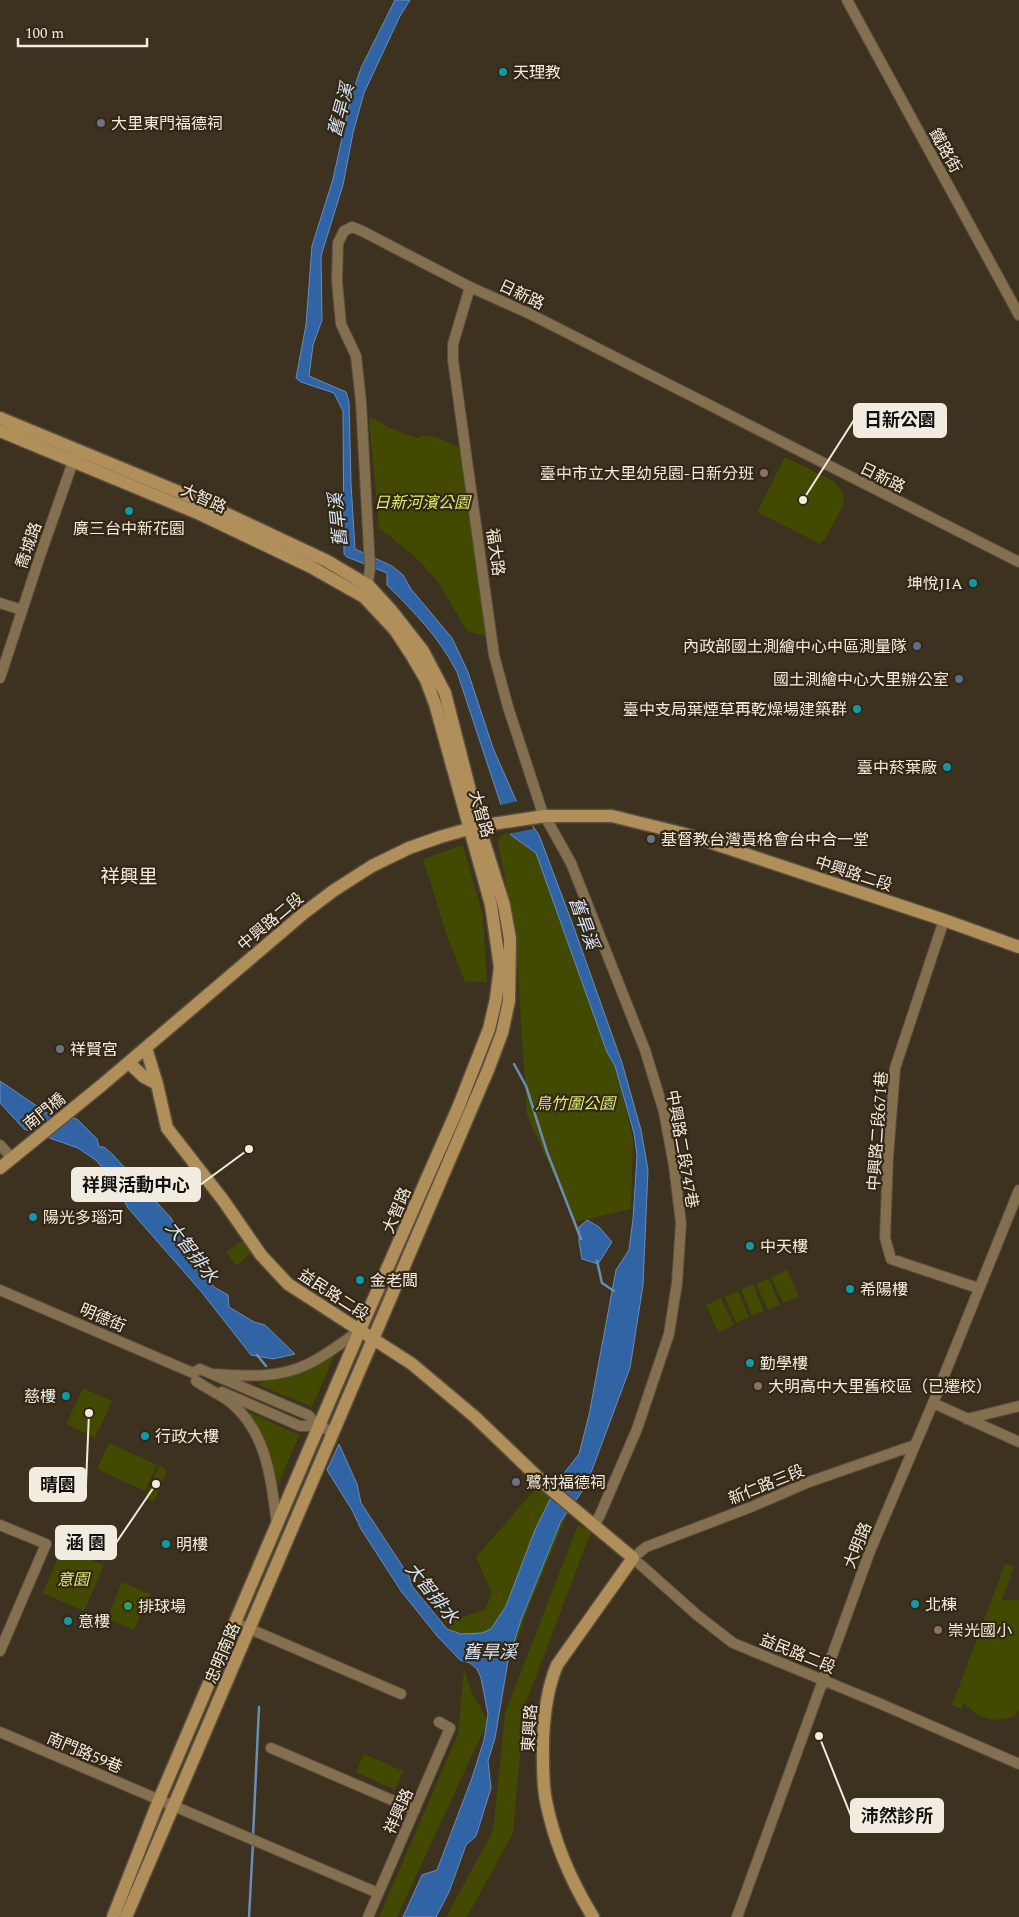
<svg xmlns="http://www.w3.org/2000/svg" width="1019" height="1917" font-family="Spectral,'Noto Sans TC',serif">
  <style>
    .green { fill: #424901 }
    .water { fill: #3164a5; stroke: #6b8cb6 }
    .pier { fill: #3d311f }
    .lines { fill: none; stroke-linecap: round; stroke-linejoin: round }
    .stream { stroke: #6b8cb6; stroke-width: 2.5 }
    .street-casing { stroke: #5a4f3e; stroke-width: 12 }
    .secondary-casing { stroke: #5a4f3e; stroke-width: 15 }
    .street { stroke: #846f4f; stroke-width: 10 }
    .secondary { stroke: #b18f5b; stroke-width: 12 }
    .culture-dot { fill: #0f9aa8; stroke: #332715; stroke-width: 2 }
    .worship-dot { fill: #6b7280; stroke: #332715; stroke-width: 2 }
    .education-dot { fill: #8d6e63; stroke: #332715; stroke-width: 2 }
    .service-dot { fill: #5c6f8a; stroke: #332715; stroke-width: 2 }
    .leisure-dot { fill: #2e9e5b; stroke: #332715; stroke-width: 2 }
    .labels { text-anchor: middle; stroke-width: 4.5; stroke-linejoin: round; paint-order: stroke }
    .poi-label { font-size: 16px; fill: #f2ebdf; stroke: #332715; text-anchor: start }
    .street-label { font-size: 16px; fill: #f2ebdf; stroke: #332715 }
    .park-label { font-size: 16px; font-style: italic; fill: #dcec71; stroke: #332715 }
    .water-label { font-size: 18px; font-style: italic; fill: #d7e5f8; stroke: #332715 }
    .quarter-label { font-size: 19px; fill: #f2ebdf; stroke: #332715 }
    .leader { fill: none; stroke: #f2ebdf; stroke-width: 2 }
    .callout-dot { fill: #f2ebdf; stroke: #332715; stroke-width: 2 }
    .callout { fill: #f2ebdf; stroke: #f2ebdf; stroke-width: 2 }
    .callout-label { font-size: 18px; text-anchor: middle; font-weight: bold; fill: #111 }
  </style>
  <rect width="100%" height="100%" fill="#3d311f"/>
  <!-- green -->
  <path class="green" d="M369 417C381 420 380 423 390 428 398 432 408 435 417 438 428 430 449 443 461 448L488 637 467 631 438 582 413 555 379 528Z
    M785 457 835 482 844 495 843 505 826 538 820 544 757 512Z
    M509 832 528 839 543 866 615 1066 633 1139 631 1209 575 1222 527 1115 515 931 498 843 501 835Z
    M463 845 483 916 487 982H465L447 936 423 859Z
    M245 1239 253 1250 237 1266 226 1252Z
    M787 1270 799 1296 783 1303 771 1277Z
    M769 1278 780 1305 768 1310 756 1284Z
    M753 1284 764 1311 752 1316 741 1290Z
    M738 1291 749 1317 736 1323 725 1297Z
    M721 1298 734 1325 718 1332 706 1305Z
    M335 1354 312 1407 259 1385 261 1382C292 1377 308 1372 335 1354Z
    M83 1388 112 1401 95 1438 66 1424Z
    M245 1410 299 1435 278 1485 264 1442Z
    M109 1443 157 1465 145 1491 97 1469Z
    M159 1466 167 1470 154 1502 145 1498Z
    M538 1486 566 1517 528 1609 514 1649 483 1656 456 1635 418 1587 429 1577 460 1618 485 1610 492 1593 476 1557Z
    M578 1525 591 1532 524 1708 513 1833 467 1917H446L493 1831 505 1713Z
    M62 1548 104 1565 84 1611 43 1593Z
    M1005 1564 1014 1567 1002 1600H1019V1710L1013 1717C992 1723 980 1719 964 1703L961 1709 952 1705Z
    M122 1582 150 1594 134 1630 107 1619Z
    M464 1669 472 1693 488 1721 397 1917H379L458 1734Z
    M364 1754 403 1771 395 1790 356 1772Z"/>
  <!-- water -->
  <path class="water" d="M395 0H410L400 16 364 93 353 133 343 185 321 256 322 320 313 345 309 376 346 392 349 402 351 484 355 549 392 566 403 575 411 589 452 638 468 672 493 748 518 805 539 835 573 925 622 1063 641 1130 648 1170 643 1285 630 1368 586 1486 561 1521 521 1620 508 1661 495 1738 488 1761 491 1788 476 1836 466 1845 449 1892 436 1917H403L422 1875 437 1870 472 1778 484 1740 488 1714 481 1678 477 1669 470 1663 460 1660 438 1637 401 1591 361 1529 352 1510 327 1470 339 1444 357 1484 361 1503 409 1576 412 1586 447 1629 461 1634 482 1633 491 1629 506 1606 535 1530 561 1477 579 1454 589 1415 616 1270 629 1250 633 1219 637 1156 634 1133 615 1066 607 1052 536 853 511 835 457 672C439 637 415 613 387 585V573L347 557 344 554 343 411 334 393 301 382 296 378 306 325 312 246 333 179 351 97 361 68Z
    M0 1081 50 1115 77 1119 97 1139 99 1147H104L113 1155 171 1218 180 1236 210 1267 212 1271 209 1280 214 1287 228 1295 229 1307 254 1322 265 1325 295 1354 273 1359 251 1355 200 1290 128 1208 119 1190 97 1161 78 1148 24 1129 0 1103Z
    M587 1220 599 1227 612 1242 598 1264 582 1259 579 1242V1227Z"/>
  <!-- pier -->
  <path class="pier" d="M519 801 531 820 533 829 508 834 500 805Z"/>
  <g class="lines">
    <!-- stream -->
    <path class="stream" d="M514 1064 526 1086 547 1152 581 1239
      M597 1261 602 1283 614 1291
      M257 1355 266 1366
      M253 1837 259 1707
      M249 1917 253 1843"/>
    <!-- street casing -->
    <g class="street-casing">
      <path id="street" d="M847 0 1019 315
        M470 287 453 344V360L494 655 508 707 542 811 571 863 645 1050 664 1112 674 1166 681 1223 677 1283 669 1334 637 1429 600 1515 595 1524
        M367 590 370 568 361 402 356 356 341 324 337 281 338 243 344 231 352 227 362 231 470 287 528 313 1019 562
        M0 603 22 610
        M0 678 40 556 75 456
        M944 920 895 1068 888 1157 885 1238 891 1259 978 1288
        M0 1145 12 1158
        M0 1290 193 1373
        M193 1373 200 1369 308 1415 319 1426
        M212 1374C244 1376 278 1379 308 1364 327 1355 343 1342 360 1330
        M196 1381C205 1387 216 1393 226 1399 267 1429 271 1479 277 1525
        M222 1392 300 1426H319L333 1432
        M933 1403 1019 1442
        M967 1419 1019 1406
        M915 1445 809 1482 751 1507 646 1547 633 1558 697 1615 733 1643 881 1704 1019 1764
        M0 1525 46 1544 0 1651
        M236 1623 401 1694
        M0 1732 378 1893
        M271 1748 415 1810
        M368 1917 450 1728 439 1722
        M737 1917 870 1551 933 1403 1019 1190"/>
    </g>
    <!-- secondary casing -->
    <g class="secondary-casing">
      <path id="secondary" d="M0 418 191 497 327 561 369 586 391 610 423 651 445 693 479 826 504 905 510 939 509 1001 502 1033 488 1070 126 1917
        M0 431 200 514 311 567 364 597 395 630 412 656 426 680 435 704 491 905 500 967 496 999 489 1029 458 1108 360 1330 159 1800 113 1917
        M146 1048 157 1084 167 1128 223 1200 261 1255 288 1284 412 1364 475 1417 548 1487 633 1558 557 1665C547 1689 544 1714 543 1740 543 1760 542 1781 546 1801 554 1842 571 1881 593 1917
        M129 1063 144 1077 157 1084
        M0 1168 102 1085 304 913 333 891 372 866 409 848 440 837 479 826 545 816H612L685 834 944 920 1019 947"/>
    </g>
    <!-- street -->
    <use href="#street" class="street"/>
    <!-- secondary -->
    <use href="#secondary" class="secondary"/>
  </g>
  <!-- markers -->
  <g class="culture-dot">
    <circle cx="503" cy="72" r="5"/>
    <circle cx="129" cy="511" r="5"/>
    <circle cx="973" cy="583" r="5"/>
    <circle cx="857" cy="709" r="5"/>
    <circle cx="947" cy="767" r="5"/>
    <circle cx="33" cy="1217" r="5"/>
    <circle cx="750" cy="1246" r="5"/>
    <circle cx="360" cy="1280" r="5"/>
    <circle cx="850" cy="1289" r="5"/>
    <circle cx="750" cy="1363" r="5"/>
    <circle cx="66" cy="1396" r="5"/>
    <circle cx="145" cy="1436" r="5"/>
    <circle cx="166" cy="1544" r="5"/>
    <circle cx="915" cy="1604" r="5"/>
    <circle cx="68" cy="1621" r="5"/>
  </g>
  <g class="worship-dot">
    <circle cx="101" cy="123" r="5"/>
    <circle cx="651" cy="839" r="5"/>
    <circle cx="60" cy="1049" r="5"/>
    <circle cx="516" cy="1482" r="5"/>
  </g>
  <g class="education-dot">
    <circle cx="764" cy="473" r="5"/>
    <circle cx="758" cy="1386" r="5"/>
    <circle cx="938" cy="1630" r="5"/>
  </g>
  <g class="service-dot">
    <circle cx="917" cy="646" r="5"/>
    <circle cx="959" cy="679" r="5"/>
  </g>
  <circle class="leisure-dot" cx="128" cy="1606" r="5"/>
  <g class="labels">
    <!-- poi labels -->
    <g class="poi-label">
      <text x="513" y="78">天理教</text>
      <text x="111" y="129">大里東門福德祠</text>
      <text x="754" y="479" text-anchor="end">臺中市立大里幼兒園-日新分班</text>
      <text x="129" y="534" text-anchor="middle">廣三台中新花園</text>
      <text x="963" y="589" text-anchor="end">坤悅JIA</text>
      <text x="907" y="652" text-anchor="end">內政部國土測繪中心中區測量隊</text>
      <text x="949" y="685" text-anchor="end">國土測繪中心大里辦公室</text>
      <text x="847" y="715" text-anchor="end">臺中支局葉煙草再乾燥場建築群</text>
      <text x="937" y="773" text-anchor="end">臺中菸葉廠</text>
      <text x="661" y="845">基督教台灣貴格會台中合一堂</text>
      <text x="70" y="1055">祥賢宮</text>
      <text x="43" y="1223">陽光多瑙河</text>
      <text x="760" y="1252">中天樓</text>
      <text x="370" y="1286">金老闆</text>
      <text x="860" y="1295">希陽樓</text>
      <text x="760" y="1369">勤學樓</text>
      <text x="768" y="1392">大明高中大里舊校區（已遷校）</text>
      <text x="56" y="1402" text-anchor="end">慈樓</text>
      <text x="155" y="1442">行政大樓</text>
      <text x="526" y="1488">鷺村福德祠</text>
      <text x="176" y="1550">明樓</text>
      <text x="925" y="1610">北棟</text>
      <text x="138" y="1612">排球場</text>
      <text x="78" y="1627">意樓</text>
      <text x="948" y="1636">崇光國小</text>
    </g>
    <!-- street labels -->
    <g class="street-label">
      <text transform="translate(946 150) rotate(61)" y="6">鐵路街</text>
      <text transform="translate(522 294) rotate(25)" y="6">日新路</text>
      <text transform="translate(883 477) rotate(26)" y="6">日新路</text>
      <text transform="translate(204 498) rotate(24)" y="6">大智路</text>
      <text transform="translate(28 545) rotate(-71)" y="6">喬城路</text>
      <text transform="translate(496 552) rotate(82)" y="6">福大路</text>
      <text transform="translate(482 814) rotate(74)" y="6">大智路</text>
      <text transform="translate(854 873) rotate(18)" y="6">中興路二段</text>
      <text transform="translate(270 921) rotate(-40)" y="6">中興路二段</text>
      <text transform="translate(44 1111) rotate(-39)" y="6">南門橋</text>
      <text transform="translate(877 1131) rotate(-86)" y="6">中興路二段671巷</text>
      <text transform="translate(683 1149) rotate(80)" y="6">中興路二段747巷</text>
      <text transform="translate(396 1210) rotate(-67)" y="6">大智路</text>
      <text transform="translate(334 1294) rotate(33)" y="6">益民路二段</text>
      <text transform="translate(103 1317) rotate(23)" y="6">明德街</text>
      <text transform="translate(766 1484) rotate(-22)" y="6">新仁路三段</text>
      <text transform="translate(857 1545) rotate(-68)" y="6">大明路</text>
      <text transform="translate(222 1653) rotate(-67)" y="6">忠明南路</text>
      <text transform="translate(798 1653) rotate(22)" y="6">益民路二段</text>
      <text transform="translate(529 1728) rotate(-86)" y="6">東興路</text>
      <text transform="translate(85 1752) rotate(23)" y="6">南門路59巷</text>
      <text transform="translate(398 1811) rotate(-66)" y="6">祥興路</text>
    </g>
    <!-- park labels -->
    <g class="park-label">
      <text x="422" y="508">日新河濱公園</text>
      <text x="575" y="1109">鳥竹圍公園</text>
      <text x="73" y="1585">意園</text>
    </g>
    <!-- water labels -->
    <g class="water-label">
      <text transform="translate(341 110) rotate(-75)" y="6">舊旱溪</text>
      <text transform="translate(338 520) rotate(-96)" y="6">舊旱溪</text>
      <text transform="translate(584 923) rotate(70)" y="6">舊旱溪</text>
      <text transform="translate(192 1252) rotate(52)" y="6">大智排水</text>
      <text transform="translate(432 1593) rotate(51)" y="6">大智排水</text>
      <text x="490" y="1658">舊旱溪</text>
    </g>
    <!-- quarter labels -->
    <g class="quarter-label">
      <text x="129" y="883">祥興里</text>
    </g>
  </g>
  <!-- callouts -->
  <path class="leader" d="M803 500L854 420M249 1149L200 1185M89 1413L86 1484M156 1484L116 1543M819 1736L851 1816"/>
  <g class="callout-dot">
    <circle cx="803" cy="500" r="5"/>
    <circle cx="249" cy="1149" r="5"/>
    <circle cx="89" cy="1413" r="5"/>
    <circle cx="156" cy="1484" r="5"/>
    <circle cx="819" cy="1736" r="5"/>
  </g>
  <g class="callout">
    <rect x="854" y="404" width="92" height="33" rx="5"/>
    <rect x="72" y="1168" width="128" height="33" rx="5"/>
    <rect x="30" y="1468" width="56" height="33" rx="5"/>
    <rect x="56" y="1526" width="60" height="33" rx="5"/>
    <rect x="851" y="1799" width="92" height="33" rx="5"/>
  </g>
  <g class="callout-label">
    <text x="900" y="426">日新公園</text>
    <text x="136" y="1191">祥興活動中心</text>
    <text x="58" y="1491">晴園</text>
    <text x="86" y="1549">涵 園</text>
    <text x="897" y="1822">沛然診所</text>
  </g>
  <!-- scale -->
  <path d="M18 38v8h129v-8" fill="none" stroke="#f2ebdf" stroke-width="2.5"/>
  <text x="25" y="38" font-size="15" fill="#f2ebdf" stroke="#332715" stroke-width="4" paint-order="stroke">100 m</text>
</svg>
